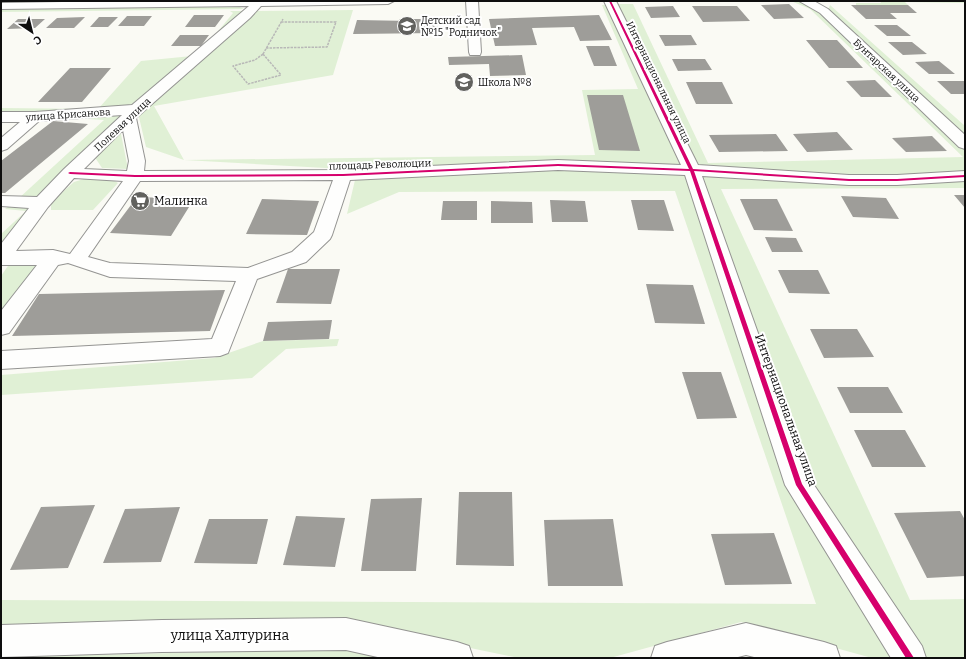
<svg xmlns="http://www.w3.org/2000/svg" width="966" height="659" font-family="Bitter,serif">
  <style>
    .green { fill: #e0f0d5 }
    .building { fill: #9e9d99 }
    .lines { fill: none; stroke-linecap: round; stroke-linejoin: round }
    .minor-casing { stroke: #949492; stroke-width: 2 }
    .path { stroke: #b8b8b7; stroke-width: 1.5; stroke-dasharray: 2.5 1; stroke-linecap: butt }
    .minor { fill: #fefefd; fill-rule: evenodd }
    .cycleway-casing { stroke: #fff; stroke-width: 3 }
    .cycleway { fill: #d6006c; fill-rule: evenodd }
    .labels { text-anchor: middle; stroke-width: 4; stroke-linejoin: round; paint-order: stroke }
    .far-poi-label { font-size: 10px; fill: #0e0e0e; stroke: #fff; text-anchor: start }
    .far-street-label { font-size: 10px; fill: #0e0e0e; stroke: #fff }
    .poi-label { font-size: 12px; fill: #0e0e0e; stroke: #fff; text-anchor: start }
    .street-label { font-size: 12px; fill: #0e0e0e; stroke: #fff }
    .near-street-label { font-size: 14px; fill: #0e0e0e; stroke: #fff }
  </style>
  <rect width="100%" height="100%" fill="#fafaf4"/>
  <!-- green -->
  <path class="green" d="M791 1H800L818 11 965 149V174L896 178 694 169 615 4H633L708 163 963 157 810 9Z
    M880 1H965V3L905 2 908 5H856V3H881Z
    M235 5 244 9 1 12V9Z
    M602 5H607L684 167 559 160 343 169 184 160 146 147 138 113 256 11 353 10 333 75 154 106 184 160 595 155 582 90 638 89Z
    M830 5 965 126V136L828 10Z
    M230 11H244L208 46 133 106 96 110 1 114V108L98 109 141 61 192 56 206 46 233 13Z
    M122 114 123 117 43 194 30 198 18 199 104 120 56 117Z
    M120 129 128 169 102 168 94 156Z
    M559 169 687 175 788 484 903 658H872L741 622 610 658H519L345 622 1 629V600L816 604 675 191 399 192 347 214 355 180Z
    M695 172 965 178V188L721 189 910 600 965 599V658H918L804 484Z
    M87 178H109L118 183 93 210H51V202L74 182Z
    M9 206 31 207 1 246V234L26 211 5 209Z
    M10 263H40L1 314V276Z
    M339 339 337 346 286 349 252 378 1 395V375L214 358 263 341Z
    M341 649 385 658H1V657Z"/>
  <!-- building -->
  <path class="building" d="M789 4 804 18 774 19 761 5Z
    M851 5H908L917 13H890L897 19H866Z
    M673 6 680 17 651 18 645 7Z
    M692 6H737L750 21 703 22Z
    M194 15H224L215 27H185Z
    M599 15 612 40 580 41 574 27 532 28 537 45 495 46 489 19Z
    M127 16H152L144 26H118Z
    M85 17 74 28H46L57 18Z
    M99 17H118L108 27H90Z
    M18 19H45L35 28 7 29Z
    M411 19H438L437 33 353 34 357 20 411 21Z
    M874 25H897L911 36H887Z
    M180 35H209L201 46H171Z
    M659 35H691L697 45 665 46Z
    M806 40H837L863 68H829Z
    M888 42H912L927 54 903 55Z
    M586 46H609L617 66H594Z
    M522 55 526 75 490 76 489 64 449 65 448 57Z
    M672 59H705L712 70 678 71Z
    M939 61 955 74H929L915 62Z
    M70 68H111L82 102H38Z
    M875 80 892 97H861L846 81Z
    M937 81H965V94H951Z
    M686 82H722L733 104H696Z
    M587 95H623L640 151 599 150Z
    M53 121 88 124 5 193H1V161Z
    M837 132 853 150 807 152 793 134Z
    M776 134 788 151 719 152 709 135Z
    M932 136 947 151 906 152 892 138Z
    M954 195H965V208Z
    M841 196 886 198 899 219 853 217Z
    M137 197 194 199 171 236 110 233Z
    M262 199 319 201 307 235 246 234Z
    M740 199H777L793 231 754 230Z
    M550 200 585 201 588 222H552Z
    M631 200H664L674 231 638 230Z
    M443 201H477V220H441Z
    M491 201 532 202 533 223H491Z
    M765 237 796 238 803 252H772Z
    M288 269H340L331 304 276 303Z
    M778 270H818L830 294 789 293Z
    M646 284 693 285 705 324 655 323Z
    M225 290 210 331 12 336 39 294Z
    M332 320 329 339 263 341 268 322Z
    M810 329H857L874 357 824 358Z
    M682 372H721L737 418 697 419Z
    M837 387H888L903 413H850Z
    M854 430H905L926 467H872Z
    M459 492H512L514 566 456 565Z
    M422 498 416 571H361L371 499Z
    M95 505 68 568 10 570 41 507Z
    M180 507 161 562 103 563 125 509Z
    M960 511 965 520V576L927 578 894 513Z
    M296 516 345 518 335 567 283 565Z
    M209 519H268L257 564 194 563Z
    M613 519 623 586H548L544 520Z
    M774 533 792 584 725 585 711 534Z"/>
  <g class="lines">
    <!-- minor casing -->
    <g class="minor-casing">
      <path id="minor" d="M124 1H394L388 4 261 6 250 18 136 118 145 161 144 171 343 170 558 160 681 165 604 1H616L698 165 849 175H897L965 171V181L897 185H849L702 176 810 479 922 646 926 658H891L785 485 685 175 558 170 350 180 332 235 330 239 306 262 257 279 228 353 220 356 1 369V351L212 339 236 281 110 277 68 263 58 265 9 333 1 335V311L37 265H1V244L29 208 1 206V196L37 197 64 169 122 115 39 121 7 149 1 151V138L20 122H1V112H35L132 105 249 6 1 9V3ZM123 130 129 161 127 171 84 169ZM74 178 123 181 70 254 53 250 16 251 48 207ZM333 180 314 232 292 252 248 268 110 263 88 257 140 181Z
        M466 1H478L481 52 480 55H470L469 52Z
        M799 1H814L828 9 965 135V149L959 147 820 13Z
        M346 618 457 642 469 646 473 658H382L346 650 162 652 1 657V625L162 620Z
        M746 623 824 642 836 646 840 658H758L746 655 734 658H651L655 646 667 642Z"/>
    </g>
    <!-- path -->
    <path class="path" d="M266 48 327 47 336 22H281
      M263 54 281 75 248 84 233 66 255 60Z
      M263 54 283 19"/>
    <!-- minor -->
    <use href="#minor" class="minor"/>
    <!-- cycleway casing -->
    <g class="cycleway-casing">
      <path id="cycleway" d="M609 1H611L693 169 849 179H897L965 175V177L897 181H849L694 171 802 484 914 658H906L796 485 690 171 558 166 343 176 135 177 70 174 68 173 70 172 135 175 343 174 558 164 689 169Z"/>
    </g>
    <!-- cycleway -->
    <use href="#cycleway" class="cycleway"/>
  </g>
  <!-- icons -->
  <defs>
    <g id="school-disc" transform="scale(1)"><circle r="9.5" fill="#61615e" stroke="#fff"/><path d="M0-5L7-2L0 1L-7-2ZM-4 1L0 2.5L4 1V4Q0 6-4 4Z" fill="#fff"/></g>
    <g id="supermarket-disc" transform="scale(1)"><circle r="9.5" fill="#61615e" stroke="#fff"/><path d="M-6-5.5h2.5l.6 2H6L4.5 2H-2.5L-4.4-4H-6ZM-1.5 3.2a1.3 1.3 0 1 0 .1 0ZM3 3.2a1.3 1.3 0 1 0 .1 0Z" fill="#fff"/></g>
  </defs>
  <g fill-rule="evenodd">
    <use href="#school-disc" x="407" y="26"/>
    <use href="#school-disc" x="464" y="82"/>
    <use href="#supermarket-disc" x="140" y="201"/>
  </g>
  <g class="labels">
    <!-- far-poi labels -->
    <g class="far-poi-label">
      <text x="421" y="24">Детский сад<tspan x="421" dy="12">№15 "Родничок"</tspan></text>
      <text x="478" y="86">Школа №8</text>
    </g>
    <!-- far-street labels -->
    <g class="far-street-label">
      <text transform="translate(887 70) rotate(43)" y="4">Бунтарская улица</text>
      <text transform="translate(659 82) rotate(64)" y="4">Интернациональная улица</text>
      <text transform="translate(68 114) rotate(-4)" y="4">улица Крисанова</text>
      <text transform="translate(122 124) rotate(-43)" y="4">Полевая улица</text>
      <text transform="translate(380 164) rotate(-2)" y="4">площадь Революции</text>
    </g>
    <!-- poi labels -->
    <g class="poi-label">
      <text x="154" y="205">Малинка</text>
    </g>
    <!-- street labels -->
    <g class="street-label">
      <text transform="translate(786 410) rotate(70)" y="4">Интернациональная улица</text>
    </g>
    <!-- near-street labels -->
    <g class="near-street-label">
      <text x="230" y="640">улица Халтурина</text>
    </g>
  </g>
  <!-- border -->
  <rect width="966" height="659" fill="none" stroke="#0e0e0e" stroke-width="4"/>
  <!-- north arrow -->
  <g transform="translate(32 32) rotate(145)" stroke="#ffffff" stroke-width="3" paint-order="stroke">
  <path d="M0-3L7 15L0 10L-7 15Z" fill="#0e0e0e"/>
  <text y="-6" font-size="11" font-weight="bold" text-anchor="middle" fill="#0e0e0e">С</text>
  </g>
</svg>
